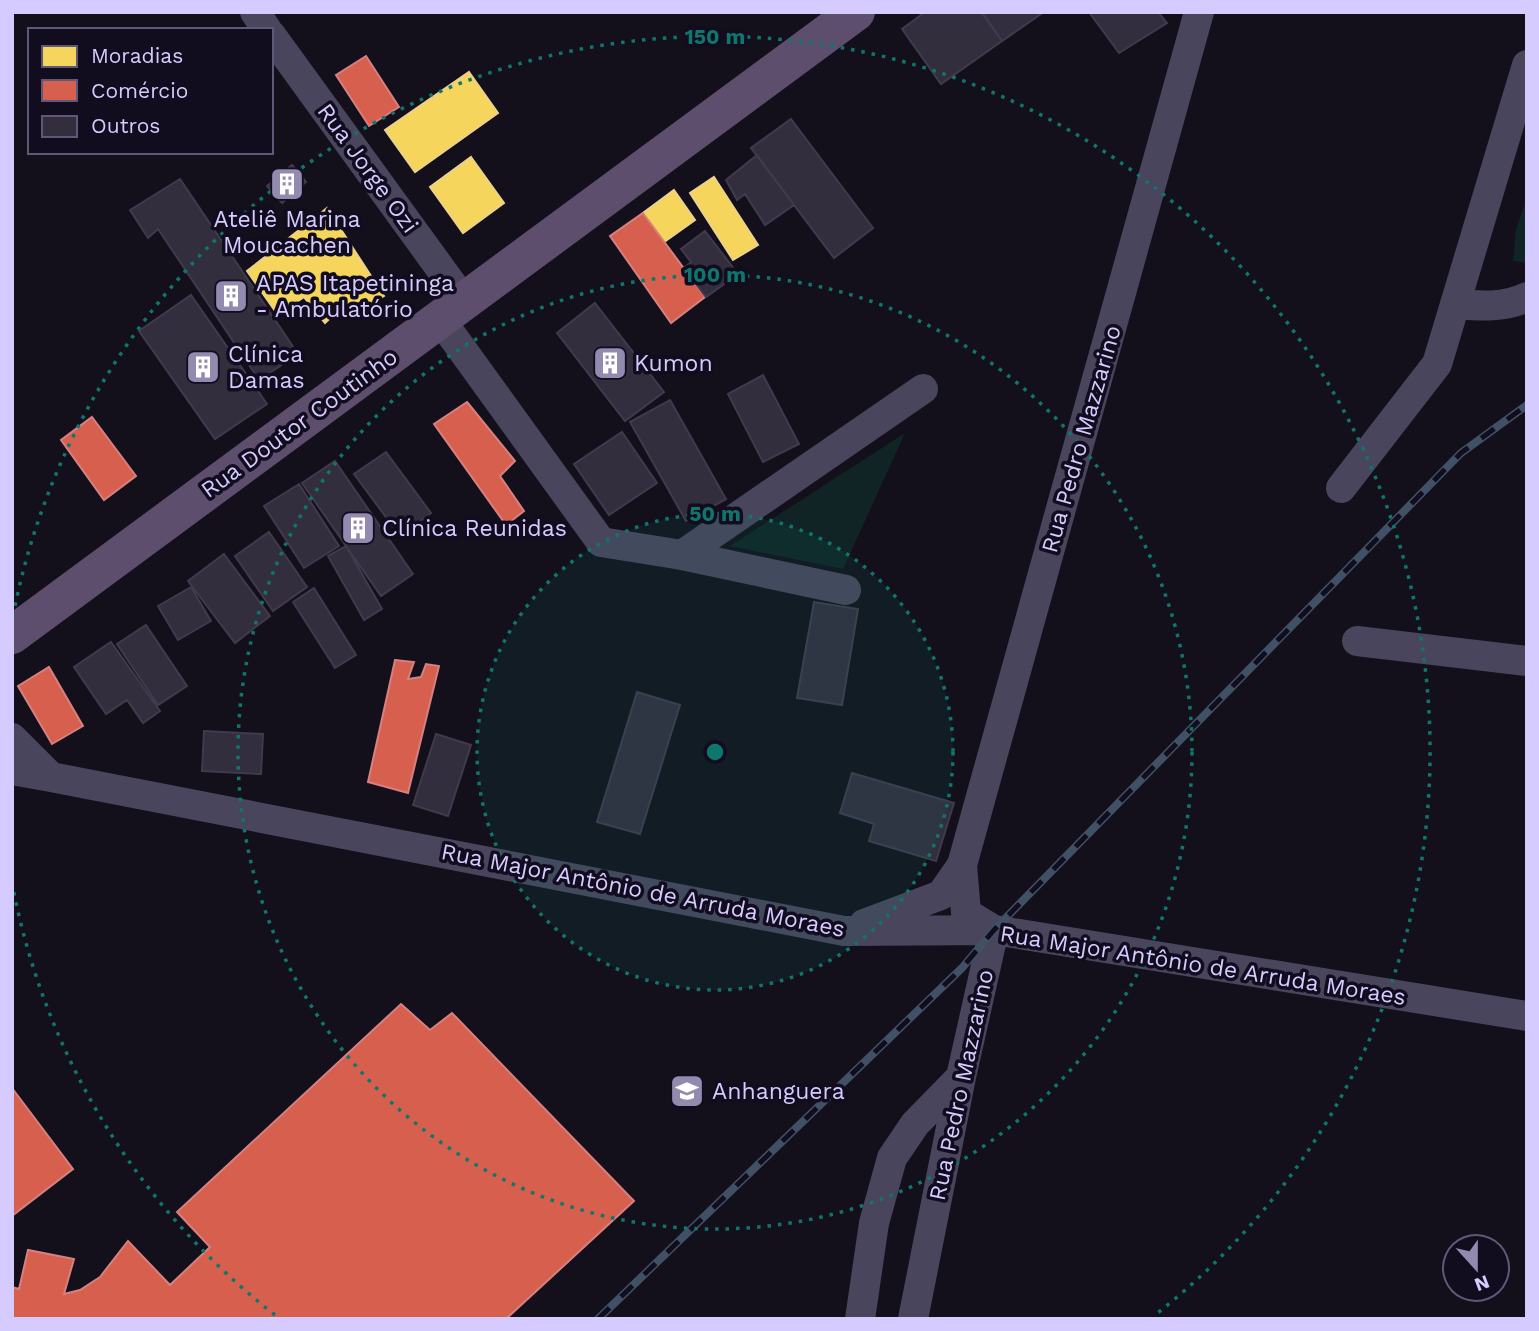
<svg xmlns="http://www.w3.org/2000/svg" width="1539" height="1331" font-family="'Work Sans',sans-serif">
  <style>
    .green { fill: #102426 }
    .homes { fill: #f6d55c; stroke: #ecd28d; stroke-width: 2 }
    .shops { fill: #d6604d; stroke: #d68082; stroke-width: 2 }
    .building { fill: #322e3d; stroke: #413a4e; stroke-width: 2 }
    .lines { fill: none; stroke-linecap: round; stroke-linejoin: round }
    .minor { stroke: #49455c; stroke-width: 30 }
    .major { stroke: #5e4e6d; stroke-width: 38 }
    .rail-casing { stroke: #415165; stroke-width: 8 }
    .rail { stroke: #120c1f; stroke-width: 5; stroke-dasharray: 16; stroke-linecap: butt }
    .ring { fill: none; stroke: #0f766e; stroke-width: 3.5; stroke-dasharray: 3.5 7 }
    .labels { text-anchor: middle; stroke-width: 7; stroke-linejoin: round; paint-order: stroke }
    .street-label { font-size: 23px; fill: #d6cbfe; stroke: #120c1f }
    .poi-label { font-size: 23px; fill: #d6cbfe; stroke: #120c1f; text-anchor: start }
    .centre { fill: #0f766e; stroke: #120c1f; stroke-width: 3.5 }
    .ring-label { font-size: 21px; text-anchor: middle; font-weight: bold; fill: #0f766e; stroke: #120c1f; stroke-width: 7; stroke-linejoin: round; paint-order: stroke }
  </style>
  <rect width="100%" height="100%" fill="#13101b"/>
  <!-- green -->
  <path class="green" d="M1527 198V263L1513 261 1516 229Z
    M905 433 843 569 730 546Z"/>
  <!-- homes -->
  <path class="homes" d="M469 72 498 113 415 172 385 130Z
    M471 157 504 203 463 233 430 187Z
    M714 177 758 245 733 260 690 193Z
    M674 190 695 220 664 242 643 213Z
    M327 208 384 296 363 309 345 304 325 323 304 297 278 315 247 271Z"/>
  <!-- shops -->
  <path class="shops" d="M366 56 399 107 369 126 336 75Z
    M643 213 705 297 671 323 610 236Z
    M467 402 515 461 500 476 524 511 506 525 434 424Z
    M92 417 136 476 104 500 61 440Z
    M395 660 414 662 408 679 421 677 426 664 439 666 408 793 368 782Z
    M49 667 83 726 52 744 18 686Z
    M401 1004 430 1030 452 1013 634 1201 506 1319H12V1287L19 1289 28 1250 74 1259 64 1294 80 1290 100 1277 128 1241 170 1285 210 1247 177 1212Z
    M12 1088 73 1169 12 1216Z"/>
  <!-- building -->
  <path class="building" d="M925 12H981L1002 41 941 84 902 29Z
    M982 12H1044L1002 41Z
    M1089 12H1158L1167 23 1119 53Z
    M791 119 873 228 834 258 751 148Z
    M757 155 794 205 765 225 745 194 737 200 726 180Z
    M292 165 306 182 282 203 267 186Z
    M180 179 298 354 259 380 158 229 148 238 130 210Z
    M705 231 738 274 706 297 684 268 691 262 681 249Z
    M191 295 267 404 215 439 139 331Z
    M595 303 664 392 625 421 557 333Z
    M763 375 799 444 763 462 728 394Z
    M670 400 726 499 686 521 630 422Z
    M622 432 657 483 609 515 574 464Z
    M386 452 431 513 400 536 354 474Z
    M335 461 413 574 381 596 302 483Z
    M299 484 339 546 304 568 264 506Z
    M269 532 307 587 273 611 235 556Z
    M346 546 382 609 364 620 328 556Z
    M224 554 270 616 235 643 188 581Z
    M191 587 211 621 178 640 158 606Z
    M314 588 356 655 335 668 293 602Z
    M814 602 858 609 842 705 797 698Z
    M146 625 187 686 158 705 117 644Z
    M111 642 160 711 143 723 127 700 106 714 74 667Z
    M637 692 680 705 640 834 597 822Z
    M204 731 263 734 261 774 202 771Z
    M436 734 471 745 448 816 413 805Z
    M852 773 954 803 936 861 869 841 874 824 840 813Z"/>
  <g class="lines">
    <!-- minor -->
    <path class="minor" d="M255 12 267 30
      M271 35 464 301
      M1455 304C1480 306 1504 308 1527 297
      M440 319 601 542 682 555 846 590
      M1341 488 1437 364 1527 65
      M682 555 923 389
      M1357 641 1527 661
      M12 738 51 777
      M12 770 51 777 844 931 994 930 1527 1016
      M962 865 966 913 994 930
      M864 924 941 895 962 865 1199 12
      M860 1319 874 1223 892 1158 915 1124 961 1077
      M913 1319 961 1077 994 930"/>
    <!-- major -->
    <path class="major" d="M12 635 856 12"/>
    <!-- rail casing -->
    <g class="rail-casing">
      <path id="rail" d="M598 1319 962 968 994 930 1461 453 1527 405"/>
    </g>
    <!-- rail -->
    <use href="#rail" class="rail"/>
  </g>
  <!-- distance rings -->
  <circle cx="715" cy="752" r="238" fill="#0f766e" fill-opacity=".12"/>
  <g class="ring">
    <circle cx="715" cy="752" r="238"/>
    <circle cx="715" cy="752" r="477"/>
    <path d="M275 1315A715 715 0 0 1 13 888M13 616A715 715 0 1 1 1155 1315"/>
  </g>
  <!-- icons -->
  <defs>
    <g id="building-square" transform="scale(1.75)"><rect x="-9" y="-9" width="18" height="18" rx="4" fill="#928aaf" stroke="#120c1f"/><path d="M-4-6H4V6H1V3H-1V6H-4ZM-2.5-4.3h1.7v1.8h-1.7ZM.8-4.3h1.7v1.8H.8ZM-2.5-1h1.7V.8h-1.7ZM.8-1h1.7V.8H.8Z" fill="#fff"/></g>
    <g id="university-square" transform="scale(1.75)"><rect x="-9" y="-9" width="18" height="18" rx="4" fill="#928aaf" stroke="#120c1f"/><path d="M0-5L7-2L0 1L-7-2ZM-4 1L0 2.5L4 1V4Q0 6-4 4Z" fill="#fff"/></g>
  </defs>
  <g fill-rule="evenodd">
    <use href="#building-square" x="287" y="184"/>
    <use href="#building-square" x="231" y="296"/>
    <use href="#building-square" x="610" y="363"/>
    <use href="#building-square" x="203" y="367"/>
    <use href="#building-square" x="358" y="528"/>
    <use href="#university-square" x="687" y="1091"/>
  </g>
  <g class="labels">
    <!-- street labels -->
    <g class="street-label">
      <text transform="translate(368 168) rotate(54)" y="8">Rua Jorge Ozi</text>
      <text transform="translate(299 423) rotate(-36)" y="8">Rua Doutor Coutinho</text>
      <text transform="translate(1081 439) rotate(-74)" y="8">Rua Pedro Mazzarino</text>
      <text transform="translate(643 890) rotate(11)" y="8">Rua Major Antônio de Arruda Moraes</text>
      <text transform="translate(1203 965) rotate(9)" y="8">Rua Major Antônio de Arruda Moraes</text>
      <text transform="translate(961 1085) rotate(-78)" y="8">Rua Pedro Mazzarino</text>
    </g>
    <!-- poi labels -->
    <g class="poi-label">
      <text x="287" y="227" text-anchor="middle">Ateliê Marina<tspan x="287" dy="26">Moucachen</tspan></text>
      <text x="256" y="291">APAS Itapetininga<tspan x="256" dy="26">- Ambulatório</tspan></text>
      <text x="228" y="362">Clínica<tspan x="228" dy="26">Damas</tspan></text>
      <text x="634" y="371">Kumon</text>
      <text x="382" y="536">Clínica Reunidas</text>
      <text x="712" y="1099">Anhanguera</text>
    </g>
  </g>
  <circle cx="715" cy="752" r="10" class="centre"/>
  <g class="ring-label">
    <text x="715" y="44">150 m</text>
    <text x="715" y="282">100 m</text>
    <text x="715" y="521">50 m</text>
  </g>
  <!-- border -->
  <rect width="1539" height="1331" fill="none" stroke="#d6cbfe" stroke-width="28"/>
  <!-- legend -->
  <rect x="28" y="28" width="245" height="126" fill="#120c1f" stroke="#605878" stroke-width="2"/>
  <rect x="42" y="46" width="35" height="21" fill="#f6d55c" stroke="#605878" stroke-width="2"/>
  <text x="91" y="63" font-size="21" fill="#d6cbfe">Moradias</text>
  <rect x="42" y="80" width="35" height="21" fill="#d6604d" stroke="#605878" stroke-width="2"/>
  <text x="91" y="98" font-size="21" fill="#d6cbfe">Comércio</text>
  <rect x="42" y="116" width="35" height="21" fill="#322e3d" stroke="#605878" stroke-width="2"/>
  <text x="91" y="133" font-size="21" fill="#d6cbfe">Outros</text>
  <!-- north arrow -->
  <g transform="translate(1476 1268) rotate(159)"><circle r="33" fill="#120c1f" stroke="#605878" stroke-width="2"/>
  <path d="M0-5L12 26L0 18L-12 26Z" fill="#928aaf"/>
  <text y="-10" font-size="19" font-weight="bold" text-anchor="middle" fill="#d6cbfe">N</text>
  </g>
</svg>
